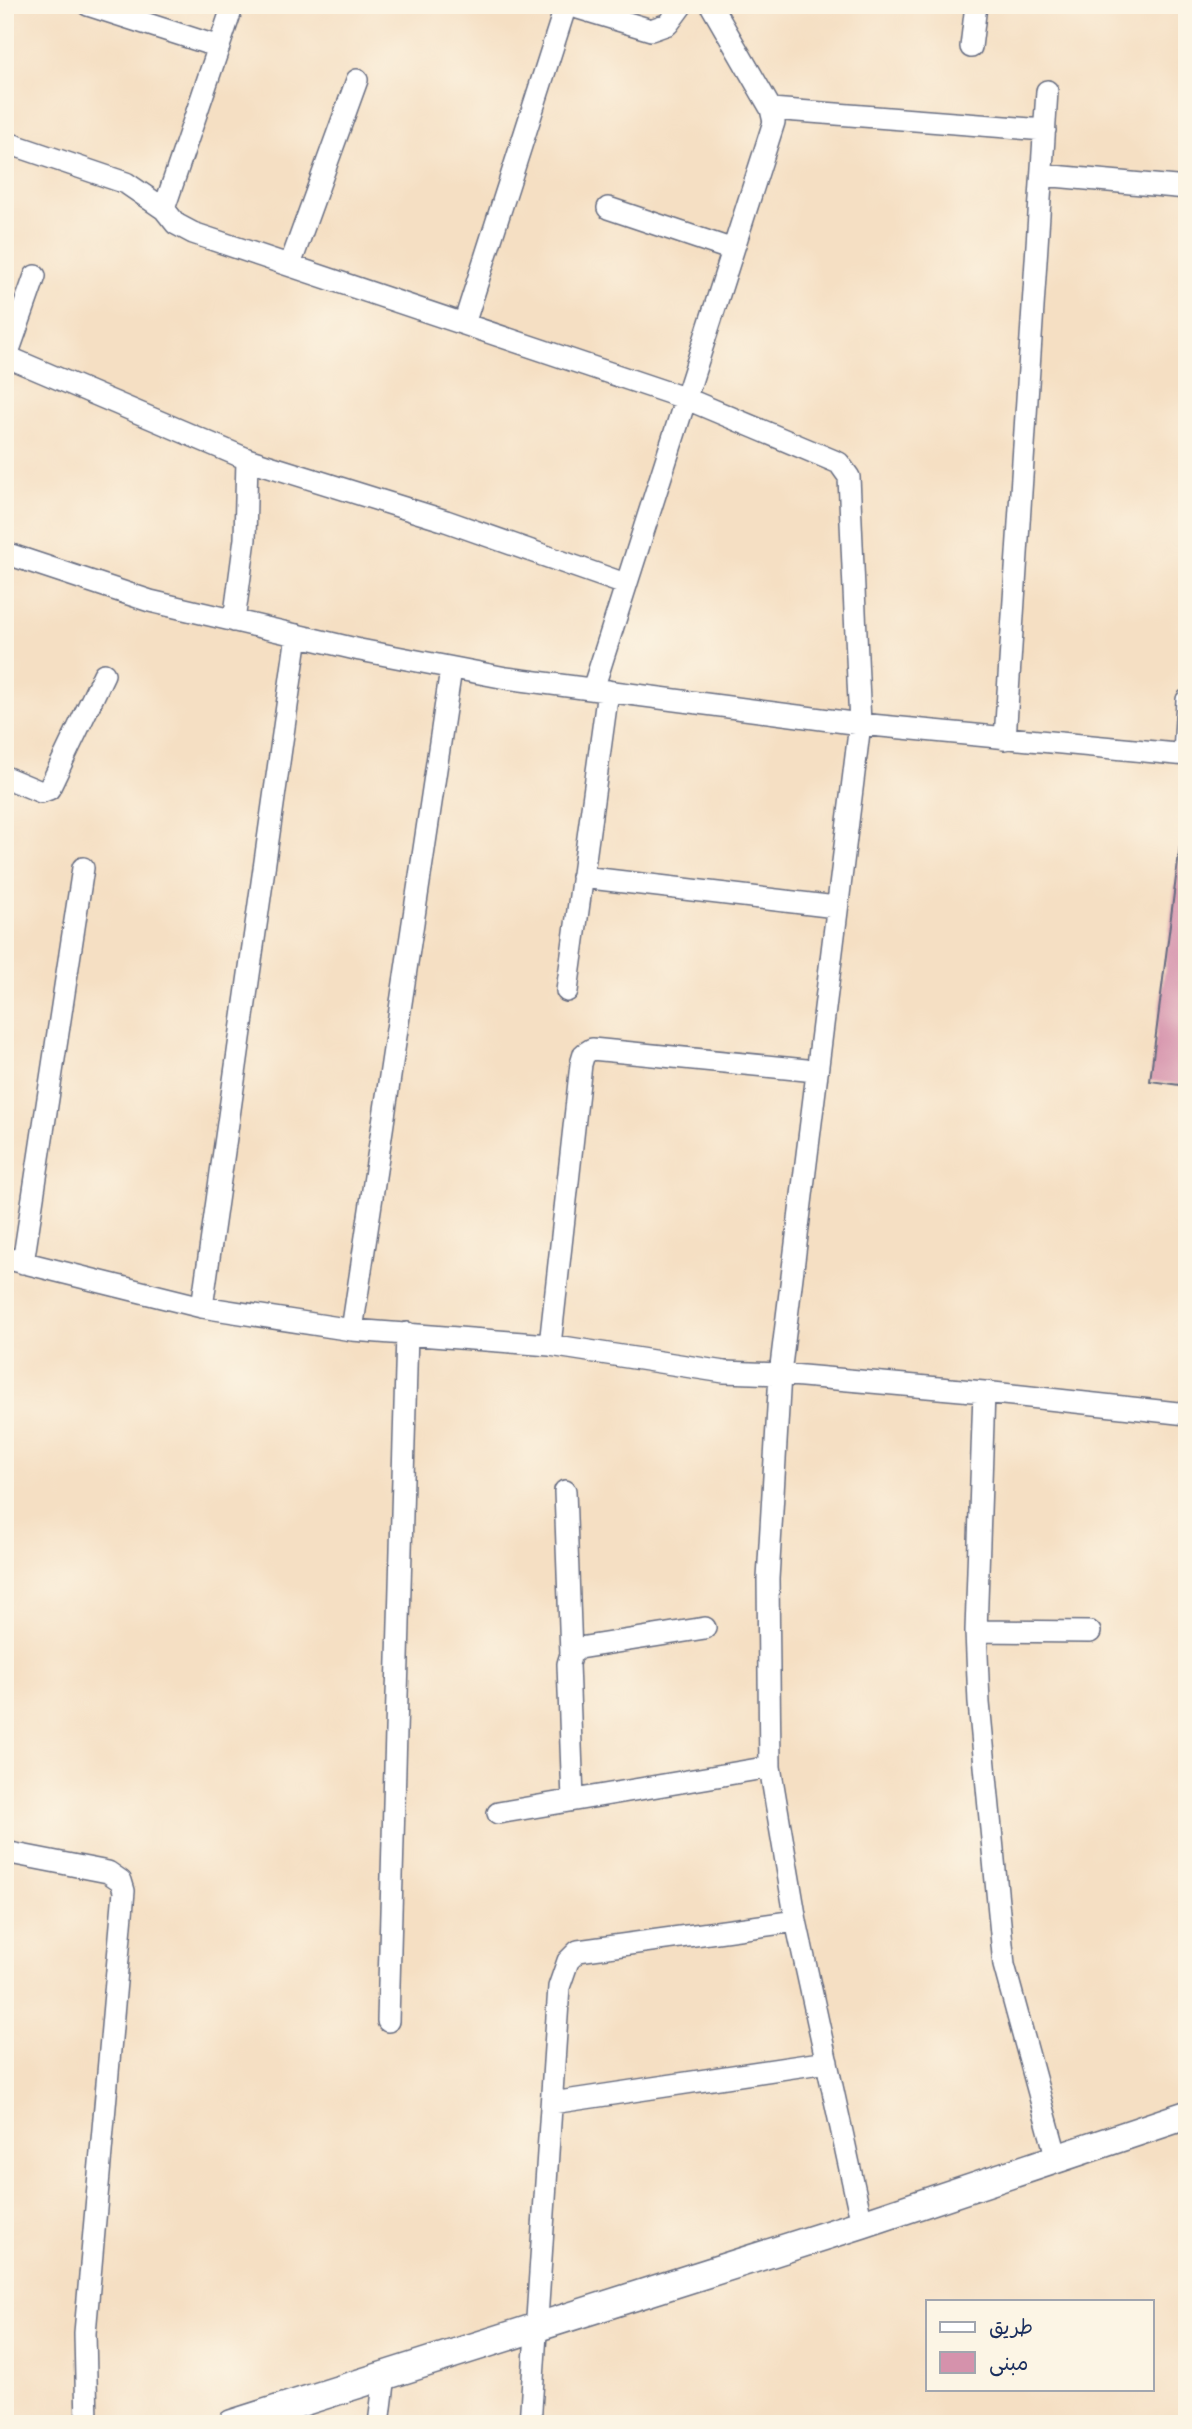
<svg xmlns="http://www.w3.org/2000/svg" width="1192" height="2429" font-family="'Gochi Hand','Playpen Sans Arabic',sans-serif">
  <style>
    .building { fill: #d592ac }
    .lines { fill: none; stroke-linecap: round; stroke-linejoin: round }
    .street-casing { stroke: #676d81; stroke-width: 24 }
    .secondary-casing { stroke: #676d81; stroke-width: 31 }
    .street { stroke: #fff; stroke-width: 21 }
    .secondary { stroke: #fff; stroke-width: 28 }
  </style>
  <rect width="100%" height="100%" fill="#fcf5e5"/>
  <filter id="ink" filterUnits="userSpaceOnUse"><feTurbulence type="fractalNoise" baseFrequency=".0143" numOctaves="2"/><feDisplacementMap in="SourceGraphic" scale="14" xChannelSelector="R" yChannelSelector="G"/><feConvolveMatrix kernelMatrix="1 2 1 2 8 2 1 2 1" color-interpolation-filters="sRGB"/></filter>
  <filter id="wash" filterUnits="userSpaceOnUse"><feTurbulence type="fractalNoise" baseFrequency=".00686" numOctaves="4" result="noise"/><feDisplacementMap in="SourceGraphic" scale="28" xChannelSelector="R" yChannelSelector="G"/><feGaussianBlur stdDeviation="1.57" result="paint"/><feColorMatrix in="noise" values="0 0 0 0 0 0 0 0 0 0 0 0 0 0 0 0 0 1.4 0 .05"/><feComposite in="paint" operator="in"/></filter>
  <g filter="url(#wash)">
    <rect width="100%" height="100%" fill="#f5dfc3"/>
    <g id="blocks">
      <!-- building -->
      <path class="building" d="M1185 807H1187V1086L1150 1081Z"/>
    </g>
  </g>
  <g filter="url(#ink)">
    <use href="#blocks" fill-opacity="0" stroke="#676d81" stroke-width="2"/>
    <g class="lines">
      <!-- street casing -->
      <g class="street-casing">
        <path id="street" d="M88 5 219 47
          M568 5 651 30 668 24 682 5
          M971 47 976 5
          M771 109 1045 130
          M5 142 126 183 164 209 176 224 193 233 687 399 839 463 849 477 860 724 780 1374 768 1579 770 1767 796 1921 862 2224
          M1042 175 1187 188
          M608 208 733 250
          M164 209 233 5
          M290 265 357 80
          M35 276 9 350 10 358 247 459 446 521 625 584
          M464 324 566 5
          M5 553 150 601 360 650 506 678 860 724 1187 755
          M234 621 245 539 247 459
          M593 689 774 122 771 109 711 5
          M1005 739 1047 91
          M1184 754 1187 700
          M5 777 41 792 49 789 104 674
          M582 877 836 907
          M567 991 608 691
          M5 1258 202 1307 352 1330 550 1345 724 1372 780 1374 984 1392 1187 1414
          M23 1263 83 868
          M202 1307 297 635
          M352 1330 451 669
          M550 1345 581 1064 584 1054 592 1049 816 1071
          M984 1392 976 1631 979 1703 1004 1965 1057 2159
          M565 1491 571 1654
          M976 1631 1090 1632
          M573 1800 568 1664 571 1654 579 1648 705 1628
          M498 1813 770 1767
          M5 1852 108 1872 121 1881 124 1891 85 2333 87 2424
          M388 2021 407 1333
          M552 2103 827 2062
          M379 2424 385 2375
          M530 2424 559 1987 568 1961 578 1951 796 1921"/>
      </g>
      <!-- secondary casing -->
      <g class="secondary-casing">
        <path id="secondary" d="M232 2424 862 2224 1187 2115"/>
      </g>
      <!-- street -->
      <use href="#street" class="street"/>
      <!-- secondary -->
      <use href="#secondary" class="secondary"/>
    </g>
  </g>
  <!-- margin -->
  <rect width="1192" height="2429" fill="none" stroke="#fcf5e5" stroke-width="28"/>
  <!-- legend -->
  <rect x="926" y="2300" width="228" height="91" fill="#fcf5e5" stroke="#a2a6af" stroke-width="2"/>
  <rect x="940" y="2322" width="35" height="10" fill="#ffffff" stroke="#a2a6af" stroke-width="2"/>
  <text x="989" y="2334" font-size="21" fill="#1b2f5e">طريق</text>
  <rect x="940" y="2352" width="35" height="21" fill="#d592ac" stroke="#a2a6af" stroke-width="2"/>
  <text x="989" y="2370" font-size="21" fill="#1b2f5e">مبنى</text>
</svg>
